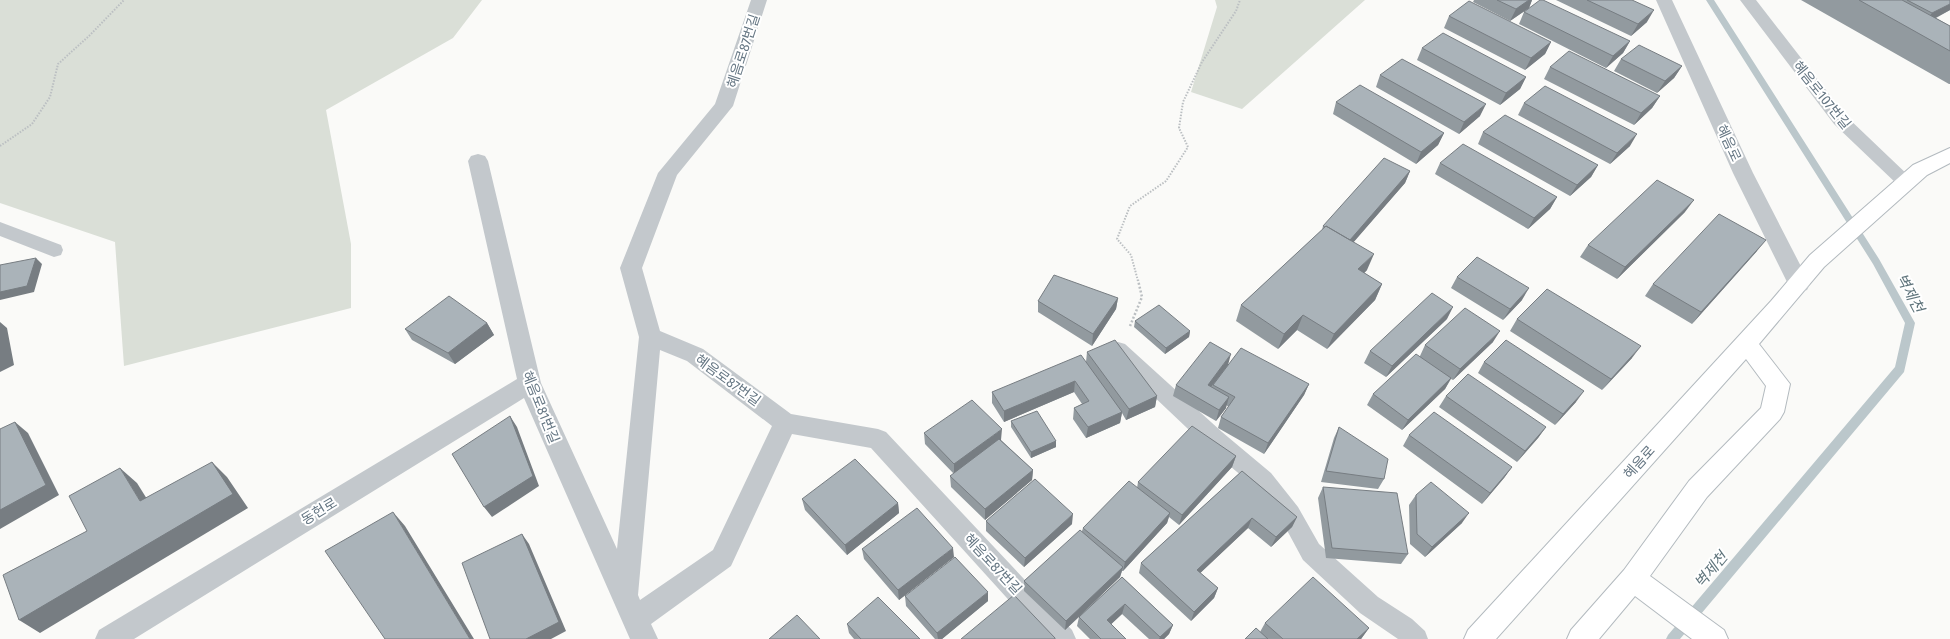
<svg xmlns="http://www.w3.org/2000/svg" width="1950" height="639" font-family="'Fira Sans Condensed','Noto Sans KR',sans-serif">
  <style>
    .green { fill: #dadfd7 }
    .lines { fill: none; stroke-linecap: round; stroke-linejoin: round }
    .stream { fill: #bbc7cb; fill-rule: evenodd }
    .secondary-casing { stroke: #b3babf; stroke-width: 2 }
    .path-far1 { stroke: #bbbfc2; stroke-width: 2; stroke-dasharray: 1.5 1.5; stroke-linecap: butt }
    .path { stroke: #bbbfc2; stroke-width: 2.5; stroke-dasharray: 2 2; stroke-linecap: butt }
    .lane { fill: #c3c8cc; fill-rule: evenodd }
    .street { fill: #c3c8cc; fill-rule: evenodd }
    .secondary { fill: #fff; fill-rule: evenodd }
    .wall { fill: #929a9f }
    .shaded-wall { fill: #777d82 }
    .building { fill: #aab3b9; stroke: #777d82 }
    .labels { text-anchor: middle; stroke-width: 4; stroke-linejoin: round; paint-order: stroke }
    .street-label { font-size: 14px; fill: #657683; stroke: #fff }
    .water-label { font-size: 15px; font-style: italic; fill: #60757c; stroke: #fff }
  </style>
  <rect width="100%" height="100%" fill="#fafaf8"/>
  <!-- green -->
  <path class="green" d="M0 0H482L453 38 326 110 351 244V308L124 366 115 242 0 203Z
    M1215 0H1365L1242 109 1191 92 1217 7Z"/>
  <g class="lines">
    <!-- stream -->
    <path class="stream" d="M1706 0H1714L1879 259 1915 323 1904 372 1680 639H1666L1668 635 1895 367 1905 323 1873 264Z"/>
    <!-- secondary casing -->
    <g class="secondary-casing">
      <path id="secondary" d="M1950 148V163L1927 175 1824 267 1759 344 1790 384 1784 412 1780 419 1707 497 1650 576 1724 630 1728 639H1692L1635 596 1599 639H1567L1571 630 1624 570 1689 481 1761 408 1766 386 1746 359 1496 639H1464L1468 630 1771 301 1810 255 1913 165Z"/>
    </g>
    <!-- path-far1 -->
    <path class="path-far1" d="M0 146 32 124 50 97 58 64 89 36 124 0
      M1138 281 1131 255 1117 239 1130 206 1166 181 1188 147 1179 128 1183 102 1202 62 1236 11 1240 0"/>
    <!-- path -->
    <path class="path" d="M1130 326 1142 297 1138 280"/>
    <!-- lane -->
    <path class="lane" d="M1740 0H1756L1846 116 1911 178 1914 182 1911 186 1905 188 1899 186 1834 124Z
      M0 222 61 245 63 250 61 255 54 257 0 236Z
      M1118 342 1125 344 1222 432 1271 473 1298 507 1319 544 1378 597 1412 619 1425 631 1428 639H1398L1360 613 1303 560 1282 521 1255 487 1206 446 1111 356 1108 350 1111 344Z"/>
    <!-- street -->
    <path class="street" d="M751 0H767L733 106 677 175 642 268 660 331 703 349 791 414 878 429 886 432 1072 630 1076 639H1044L871 448 792 434 731 566 651 624 658 639H630L524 398 134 639H95L99 630 517 379 468 161 471 156 478 154 485 156 488 161 541 383 617 549 639 337 620 268 658 173 715 104ZM660 350 687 361 772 426 713 550 640 600 638 595Z
      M1656 0H1672L1753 173 1810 284 1807 290 1799 292 1791 290 1788 284 1733 173Z"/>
    <!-- secondary -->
    <use href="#secondary" class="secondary"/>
  </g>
  <!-- wall -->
  <path class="wall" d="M1474 0H1532L1529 8 1510 21 1473 2Z
    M1556 0H1632L1647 22 1631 36Z
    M1801 0H1950V10L1936 18 1950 26V84H1949Z
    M1524 12 1630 41 1623 53 1606 68 1519 24Z
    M1449 16 1551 42 1545 54 1525 70 1444 28Z
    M1422 48 1526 77 1520 89 1500 105 1417 60Z
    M1621 59 1682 66 1674 78 1657 93 1614 71Z
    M1550 67 1660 96 1652 108 1634 125 1544 79Z
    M1380 75 1480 116 1459 134 1376 87Z
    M1336 102 1444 133 1438 145 1416 164 1333 114Z
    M1524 103 1630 146 1610 164 1518 115Z
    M1483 132 1598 165 1591 177 1570 196 1478 144Z
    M1440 163 1557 197 1550 209 1528 229 1435 174Z
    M1410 171 1405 183 1353 242 1367 270 1364 273 1382 284 1375 300 1327 349 1297 330 1278 349 1236 321 1241 305 1322 230 1323 226Z
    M1685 212 1617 279 1580 257 1588 245Z
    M1757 251 1692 324 1645 296 1653 284Z
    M1457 277 1522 300 1503 320 1451 288Z
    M1118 298 1116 309 1092 346 1038 312V301Z
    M1447 319 1386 377 1364 363 1370 351Z
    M1517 319 1632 358 1602 390 1510 331Z
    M1135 321 1190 331 1189 337 1165 354 1134 327Z
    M487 323 494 335 455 364 412 340 405 329Z
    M1493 342 1453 380 1451 379 1445 389 1402 430 1367 405 1373 394 1420 356 1425 345Z
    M1087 352 1157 396 1155 407 1126 420 1122 413 1120 423 1086 438 1073 419 1074 408 1082 404 1074 392 1004 422 992 403V392L1086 362Z
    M1484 362 1576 402 1555 425 1478 373Z
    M1228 364 1309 384 1304 395 1264 454 1218 428 1221 417 1229 407 1226 405V408L1216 421 1173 396 1176 385Z
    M1446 396 1546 427 1538 438 1517 462 1439 407Z
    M1011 421 1056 441V447L1031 458 1011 427Z
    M1339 427 1384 479 1378 489 1321 482 1334 438Z
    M924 433 1001 440 1033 470 1032 480 985 520 951 487 950 476 954 474 925 444Z
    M1409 435 1512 467 1504 478 1482 504 1403 446Z
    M1236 456 1232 467 1179 525 1169 517 1167 523 1123 571H1122L1120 577 1080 616 1122 577 1173 625 1169 634 1164 639H1149L1122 614 1111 624 1126 639H1090L1077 626 1079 617 1065 630 1024 591V581L1082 531 1083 528 1137 488 1138 482Z
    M1242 471 1297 517 1292 527 1271 547 1248 528 1200 573 1218 588 1214 598 1191 621 1139 573 1141 563Z
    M1323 487 1408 554 1401 564 1326 558 1318 498Z
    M1416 495 1462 523 1425 557 1410 544 1409 505Z
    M802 499 898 503 899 513 847 555 805 510Z
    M986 521 1072 524 1024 567 986 531Z
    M862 549 954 557 899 600 864 559Z
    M905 596 988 601 942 639H935L906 606Z
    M1265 623 1369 628 1361 639H1245L1260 632Z
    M847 624 920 639H854L849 633Z"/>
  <!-- shaded-wall -->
  <path class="shaded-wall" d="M1529 0H1532L1529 8 1510 21 1516 9Z
    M1950 4V10L1922 25 1932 13Z
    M1654 10 1647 22 1631 36 1638 24Z
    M1630 41 1623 53 1606 68 1613 56Z
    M1551 42 1545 54 1525 70 1531 58Z
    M1682 66 1674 78 1657 93 1665 81Z
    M1526 77 1520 89 1500 105 1506 93Z
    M1660 96 1652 108 1634 125 1641 113Z
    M1486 104 1480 116 1459 134 1464 122Z
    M1444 133 1438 145 1416 164 1421 152Z
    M1637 134 1630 146 1610 164 1617 153Z
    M1598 165 1591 177 1570 196 1577 185Z
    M1410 171 1405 183 1346 251 1350 240Z
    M1557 197 1550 209 1528 229 1534 218Z
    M1694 200 1685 212 1617 279 1625 267Z
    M1766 240 1757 251 1692 324 1701 312Z
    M1374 254 1367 270 1352 285 1358 269Z
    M36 258 42 264 34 292 0 300V292Z
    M1382 284 1375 300 1327 349 1334 334Z
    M1529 288 1522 300 1503 320 1510 309Z
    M1118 298 1116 309 1092 346 1093 334Z
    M1453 307 1447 319 1386 377 1392 366Z
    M1303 315 1297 330 1278 349 1284 334Z
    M0 322 7 328 14 365 0 372Z
    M487 323 494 335 455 364 448 353Z
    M1190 331 1189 337 1165 354 1166 348Z
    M1500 331 1493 342 1453 380 1460 369Z
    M1641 346 1632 358 1602 390 1611 379Z
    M1231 354 1228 365 1204 396 1208 385Z
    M1451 378 1445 389 1402 430 1408 420Z
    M1075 381 1074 392 1004 422V411Z
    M1309 384 1304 395 1264 454 1268 443Z
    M1584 391 1576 402 1555 425 1563 414Z
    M1157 396 1155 407 1126 420 1129 409Z
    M1229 397 1226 408 1216 421 1219 410Z
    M1122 412 1120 423 1086 438 1088 427Z
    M510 416 517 427 539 486 492 517 484 507Z
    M15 422 28 433 59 495 0 529V510Z
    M1546 427 1538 438 1517 462 1525 451Z
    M1002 429 1001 440 954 474V464Z
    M1056 441V447L1031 458V452Z
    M1236 456 1232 467 1179 525 1182 515Z
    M212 462 227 477 248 508 40 633 19 620Z
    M1512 467 1504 478 1482 504 1490 493Z
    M120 468 137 483 157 515 140 501Z
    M1033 470 1032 480 985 520V509Z
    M898 503 899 513 847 555 845 545Z
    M393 512 405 526 474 639H470Z
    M1170 513 1167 523 1123 571 1125 562Z
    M1469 513 1462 523 1425 557 1432 547Z
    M1073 514 1072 524 1024 567 1025 558Z
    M1297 517 1292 527 1271 547 1276 537Z
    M1252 518 1248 528 1194 579 1197 570Z
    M522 534 529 544 566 631 551 639H526Z
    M953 548 954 557 899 600 898 590Z
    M1123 567 1120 577 1065 630 1066 621Z
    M1218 588 1214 598 1191 621 1194 612Z
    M988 592V601L942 639H938L937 633Z
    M1125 604 1122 614 1105 630 1107 620Z
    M1173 625 1169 634 1164 639H1159L1160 637Z
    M1369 628 1361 639H1357Z"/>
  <!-- building -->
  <path class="building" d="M1497 0H1529L1516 9Z
    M1540 0H1543L1630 41 1613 56 1524 12Z
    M1587 0H1632L1654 10 1638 24Z
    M1859 0H1902L1950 26V51Z
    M1907 0H1950V4L1932 13Z
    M1469 1 1551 42 1531 58 1449 16Z
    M1443 33 1526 77 1506 93 1422 48Z
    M1639 45 1682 66 1665 81 1621 59Z
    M1569 51 1660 96 1641 113 1550 67Z
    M1402 59 1486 104 1464 122 1380 75Z
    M1360 85 1444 133 1421 152 1336 102Z
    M1545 86 1637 134 1617 153 1524 103Z
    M1505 115 1598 165 1577 185 1483 132Z
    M1463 144 1557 197 1534 218 1440 163Z
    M1384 158 1410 171 1350 240 1326 226 1325 227 1323 226Z
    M1657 180 1694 200 1625 267 1588 245Z
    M1719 214 1766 240 1701 312 1653 284Z
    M1326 226 1374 254 1358 269 1382 284 1334 334 1303 315 1284 334 1241 305Z
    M1477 257 1529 288 1510 309 1457 277Z
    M36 258 27 286 0 292V265Z
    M1054 275 1118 298 1093 334 1038 301Z
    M1547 289 1641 346 1611 379 1517 319Z
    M1432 293 1453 307 1392 366 1370 351Z
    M449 296 487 323 448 353 405 329Z
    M1159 305 1190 331 1166 348 1135 321Z
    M1465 308 1500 331 1460 369 1425 345Z
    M1115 340 1157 396 1129 409 1087 352Z
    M1506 340 1584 391 1563 414 1484 362Z
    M1210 342 1231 354 1208 385 1229 397 1219 410 1176 385Z
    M1241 348 1309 384 1268 443 1221 417 1235 397 1213 385Z
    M1416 354 1451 378 1408 420 1373 394Z
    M1081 355 1122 412 1088 427 1074 408 1089 401 1075 381 1004 411 992 392Z
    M1468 374 1546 427 1525 451 1446 396Z
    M972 400 1002 429 954 464 924 433Z
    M1037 411 1056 441 1031 452 1011 421Z
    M1434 412 1512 467 1490 493 1409 435Z
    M510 416 533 476 484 507 452 454Z
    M15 422 46 485 0 510V429Z
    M1192 426 1236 456 1182 515 1138 482Z
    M1339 427 1388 459 1384 479 1326 471Z
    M999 439 1033 470 985 509 950 476Z
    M855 459 898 503 845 545 802 499Z
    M212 462 233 494 19 620 3 575 87 531 69 496 120 468 140 501Z
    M1242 471 1297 517 1276 537 1252 518 1197 570 1218 588 1194 612 1141 563Z
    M1035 479 1073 514 1025 558 986 521Z
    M1129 481 1170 513 1125 562 1083 528Z
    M1431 482 1469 513 1432 547 1417 534 1416 495Z
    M1323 487 1397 493 1408 554 1332 548Z
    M917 508 953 548 898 590 862 549Z
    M393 512 470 639H385L325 551Z
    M1080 530 1123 567 1066 621 1024 581Z
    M522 534 559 622 526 639H490L462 563Z
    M955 557 988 592 937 633 905 596Z
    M1122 577 1173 625 1160 637 1125 604 1107 620 1126 639H1101L1079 617Z
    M1313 577 1369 628 1357 639H1283L1265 623Z
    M1014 595 1055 638V639H961Z
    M878 597 920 639H861L847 624Z
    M797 615 820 639H769Z
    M1256 628 1268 639H1245Z"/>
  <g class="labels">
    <!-- street labels -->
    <g class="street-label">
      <text transform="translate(743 51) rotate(-72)" y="5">혜음로87번길</text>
      <text transform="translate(1822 95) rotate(51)" y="5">혜음로107번길</text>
      <text transform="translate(1729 143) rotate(65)" y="5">혜음로</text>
      <text transform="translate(728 380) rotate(36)" y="5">혜음로87번길</text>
      <text transform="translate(541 407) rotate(68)" y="5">혜음로81번길</text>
      <text transform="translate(1639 462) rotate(-48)" y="5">혜음로</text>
      <text transform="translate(319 511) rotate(-31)" y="5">동헌로</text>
      <text transform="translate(993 564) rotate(47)" y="5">혜음로87번길</text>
    </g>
    <!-- water labels -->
    <g class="water-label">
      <text transform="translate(1910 293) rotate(62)" y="5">벽제천</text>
      <text transform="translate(1711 570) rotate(-50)" y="5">벽제천</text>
    </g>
  </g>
</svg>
